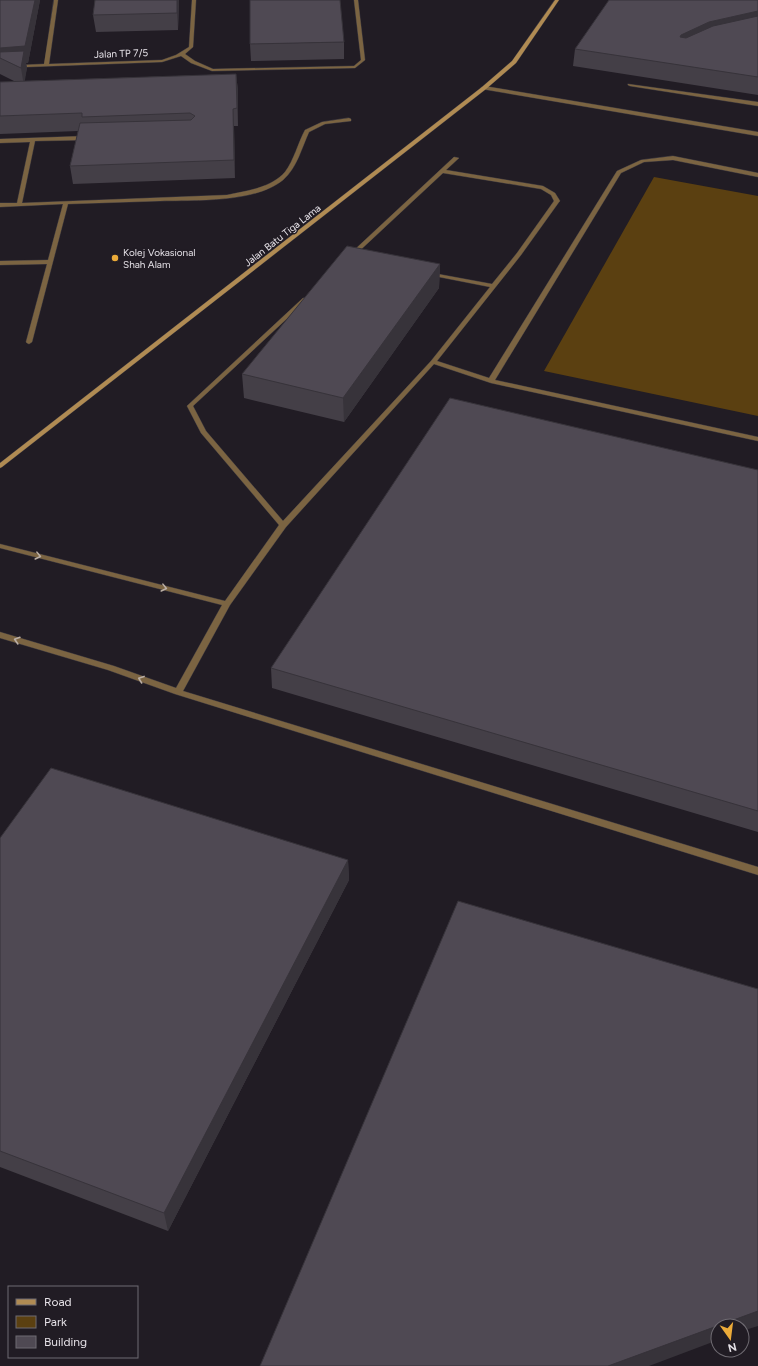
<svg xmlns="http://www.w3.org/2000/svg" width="758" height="1366" font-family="Figtree,sans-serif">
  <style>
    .green { fill: #5b4011 }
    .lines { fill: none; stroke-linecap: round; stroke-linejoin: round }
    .service-casing { stroke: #3c383f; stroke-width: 1 }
    .secondary-casing { stroke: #3c383f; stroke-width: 1 }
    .service { fill: #7b6442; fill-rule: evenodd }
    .secondary { fill: #b08b53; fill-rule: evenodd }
    .wall { fill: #443f47 }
    .shaded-wall { fill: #37333a }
    .building { fill: #4f4953; stroke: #37333a }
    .oneway { stroke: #bbafa5 }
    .poi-dot { fill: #ebaa39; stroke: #211c24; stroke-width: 1.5 }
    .labels { text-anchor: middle; stroke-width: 3; stroke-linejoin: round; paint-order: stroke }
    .far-street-label { font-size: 10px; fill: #e5e1e7; stroke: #211c24 }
    .far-poi-label { font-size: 10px; fill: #e5e1e7; stroke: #211c24; text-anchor: start }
  </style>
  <rect width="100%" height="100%" fill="#211c24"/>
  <!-- green -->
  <path class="green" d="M654 177 758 196V416L544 371Z"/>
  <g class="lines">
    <!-- service casing -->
    <g class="service-casing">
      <path id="service" d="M54 0H58L49 64 162 60 176 55 189 47 192 0H196L193 47 185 54 195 61 213 69 354 66 361 60 354 0H358L365 60 355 68 212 71 191 63 181 56 162 62 0 68V66L44 64Z
        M628 84 758 102V106L630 86 628 85Z
        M484 86 758 132V136L482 89 481 88Z
        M349 118 351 119V121L325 124 309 132C302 147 297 168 283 180 255 203 195 200 160 201 129 202 99 203 68 204L32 342 29 344 27 343 26 342 47 264 0 265V261L48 260 63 204 0 207V203H17L30 142 0 143V139L86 136 89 138 86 140 35 141 22 203 227 195C246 191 271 188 285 172 294 160 298 143 305 130L322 122Z
        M673 156 758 173V177L673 160 644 162 621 173 495 380 758 437V441L491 383 434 364 286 527 230 605 183 691 758 867V875L175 694 108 670 0 638V632L114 666 176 688 222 605 0 548V544L225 601 279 525 201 433 187 406 188 405 303 298H307V300L193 406 206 431 283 521 431 361 490 287 429 275 426 273 427 272 492 284 517 253 554 201 551 195 541 189 443 173 354 256H350V254L454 157 459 158 446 170 543 186 555 193 560 201 559 202 521 255 437 361 489 378 617 171 641 160Z"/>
    </g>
    <!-- secondary casing -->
    <g class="secondary-casing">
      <path id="secondary" d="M555 0H559L516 63 486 89 2 467 0 468V463L482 87 512 61Z"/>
    </g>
    <!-- service -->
    <use href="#service" class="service"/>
    <!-- secondary -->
    <use href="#secondary" class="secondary"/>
  </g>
  <!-- wall -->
  <path class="wall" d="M0 0H40L28 63H26L27 68 24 81 236 74 238 91V126H234L235 178 73 184 70 166 78 131 0 134V82H16L0 74Z
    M95 0H179L178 30 96 32 93 15Z
    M758 0V95L573 66 575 49Z
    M344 42V59L251 61 250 44Z
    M440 264 439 288 344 422 244 398 242 374Z
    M758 470V832L272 688 271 668Z
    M0 838 348 860 349 880 168 1231 0 1167Z"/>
  <!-- shaded-wall -->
  <path class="shaded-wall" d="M35 0H40L28 63H26L27 68 24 86 21 68 0 58V48Z
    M177 0H179L178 30 177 13Z
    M758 11V26L678 52 681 35 709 22Z
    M236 74 238 91V126L237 108Z
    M233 109 234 126 235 178 234 160Z
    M440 264 439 288 344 422 343 398Z
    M348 860 349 880 168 1231 164 1213Z
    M758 1311V1326L742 1331V1326H718V1340L649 1366H608Z"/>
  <!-- building -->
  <path class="building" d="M0 0H35L25 46 0 48Z
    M95 0H177V13L93 15Z
    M250 0H340L344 42 250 44Z
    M609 0H758V11L709 22 681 35 680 37 686 38 713 26 758 16V77L575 49Z
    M24 51 21 68 0 58V52Z
    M236 74 237 108 233 109 234 160 70 166 80 123 191 120 195 116 190 113 82 117V113L0 116V82Z
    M347 246 440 264 343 398 242 374Z
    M450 398 758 470V811L271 668Z
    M51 768 348 860 164 1213 0 1151V838Z
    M458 901 758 989V1311L608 1366H260Z"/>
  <!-- one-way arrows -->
  <defs><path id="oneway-chevron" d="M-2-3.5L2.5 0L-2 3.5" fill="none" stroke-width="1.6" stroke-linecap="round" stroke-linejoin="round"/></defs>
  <g class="oneway">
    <use href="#oneway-chevron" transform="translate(38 556) rotate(14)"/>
    <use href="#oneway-chevron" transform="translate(164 588) rotate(14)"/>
    <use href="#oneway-chevron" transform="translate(17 640) rotate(-163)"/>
    <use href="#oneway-chevron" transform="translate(141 679) rotate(-160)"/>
  </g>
  <!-- markers -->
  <circle class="poi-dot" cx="115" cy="258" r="4"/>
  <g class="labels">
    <!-- far-street labels -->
    <g class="far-street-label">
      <text transform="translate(121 53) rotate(-2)" y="4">Jalan TP 7/5</text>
      <text transform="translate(282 235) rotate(-38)" y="4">Jalan Batu Tiga Lama</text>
    </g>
    <!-- far-poi labels -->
    <g class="far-poi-label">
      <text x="123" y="256">Kolej Vokasional<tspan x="123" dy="12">Shah Alam</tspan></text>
    </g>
  </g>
  <!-- legend -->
  <rect x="8" y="1286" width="130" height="72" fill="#211c24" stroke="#6f6b72"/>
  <rect x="16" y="1299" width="20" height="6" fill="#b08b53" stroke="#6f6b72"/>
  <text x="44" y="1306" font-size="12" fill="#e5e1e7">Road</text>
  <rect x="16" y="1316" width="20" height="12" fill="#5b4011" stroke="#6f6b72"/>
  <text x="44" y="1326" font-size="12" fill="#e5e1e7">Park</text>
  <rect x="16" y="1336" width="20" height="12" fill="#4f4953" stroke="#6f6b72"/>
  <text x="44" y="1346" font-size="12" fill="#e5e1e7">Building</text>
  <!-- north arrow -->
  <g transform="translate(730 1338) rotate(166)"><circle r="19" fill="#211c24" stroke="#6f6b72"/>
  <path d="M0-3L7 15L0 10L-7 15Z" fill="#ebaa39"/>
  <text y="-6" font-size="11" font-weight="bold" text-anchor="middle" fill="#e5e1e7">N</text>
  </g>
</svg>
